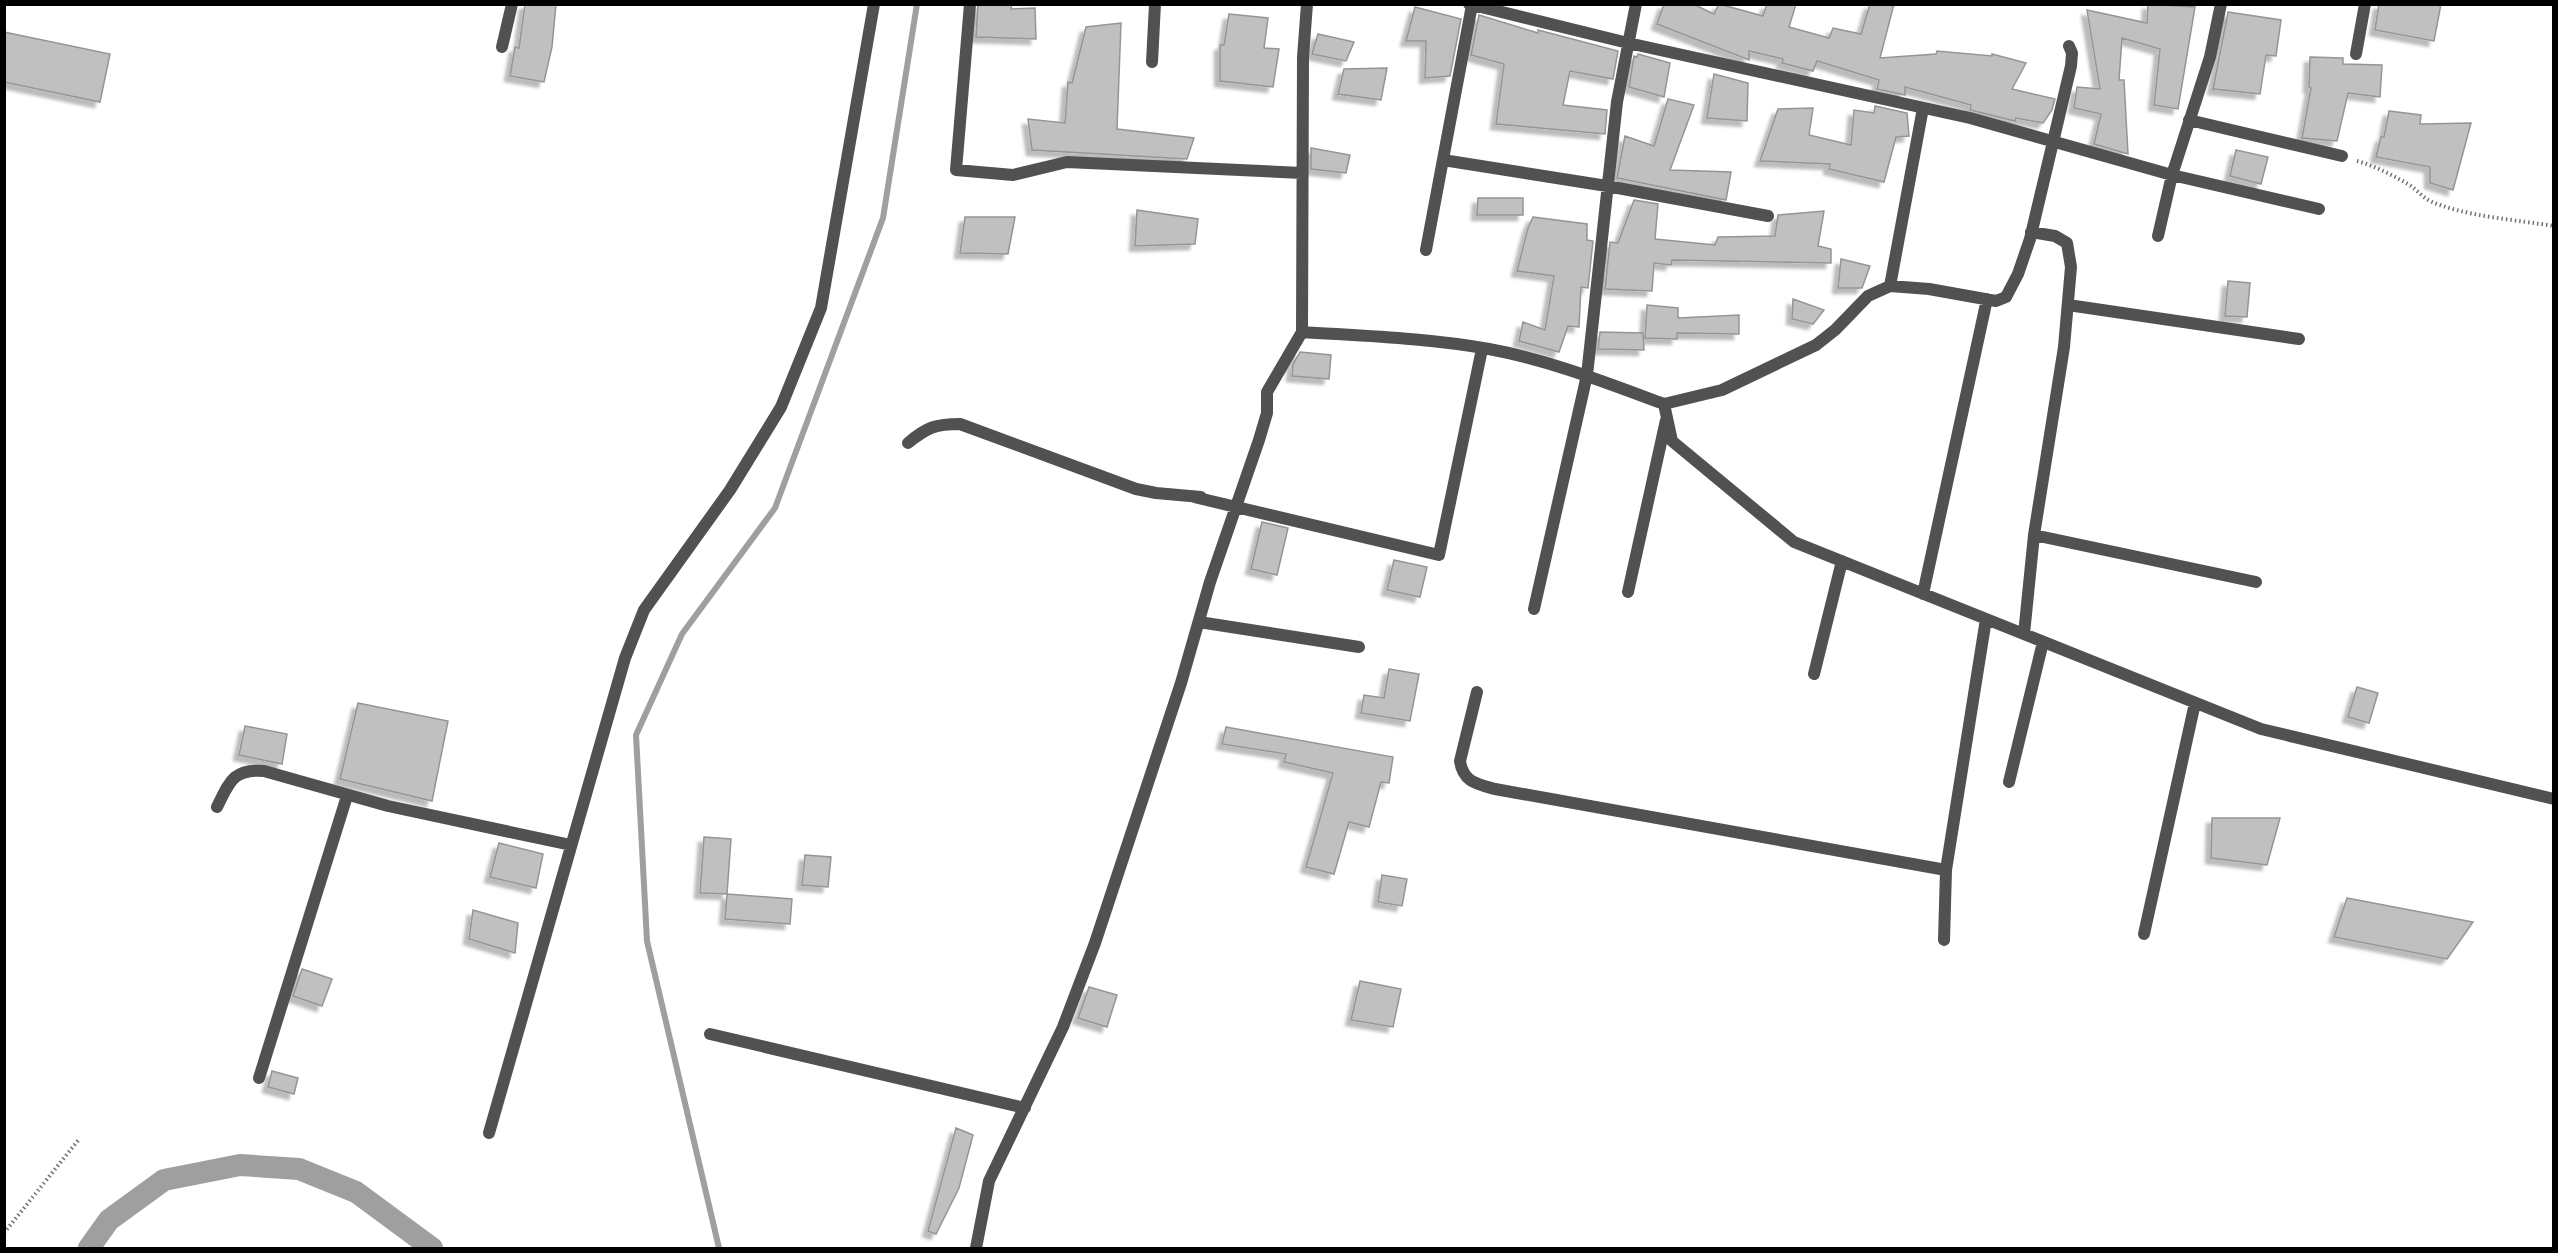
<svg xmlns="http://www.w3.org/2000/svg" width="2558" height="1253" font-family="Manrope,sans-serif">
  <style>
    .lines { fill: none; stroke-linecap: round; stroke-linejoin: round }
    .stream { stroke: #9f9f9f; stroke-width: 6 }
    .canal { stroke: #9f9f9f; stroke-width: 22 }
    .building { fill: #c0c0c0; stroke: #959595; stroke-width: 1.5; filter: url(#shadow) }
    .path { stroke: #737373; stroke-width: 4; stroke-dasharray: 1.5 3; stroke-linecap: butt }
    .minor { stroke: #515151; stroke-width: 12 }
  </style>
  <defs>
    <filter id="shadow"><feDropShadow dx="-5.5" dy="5.5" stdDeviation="1.5" flood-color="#0004"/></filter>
  </defs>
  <rect width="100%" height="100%" fill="#fff"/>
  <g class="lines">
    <!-- stream -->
    <path class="stream" d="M719 1248 647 941 636 735 682 634 775 508 883 218 917 4"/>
    <!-- canal -->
    <path class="canal" d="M89 1248 109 1220 164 1180 240 1165 299 1169 356 1192 432 1248"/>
  </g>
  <!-- building -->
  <path class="building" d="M525 4H556L552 47 544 82 510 76 515 47 519 48Z
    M978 4H1012L1011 9 1035 8 1036 39 976 37Z
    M1664 4H1693L1714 14 1719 4 1763 16 1767 4H1796L1789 27 1829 38 1833 28 1861 34 1870 4H1894L1880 58 1936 54 1937 51 1992 56V54L2026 63 2012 89 2055 99 2052 110 2043 123 2016 118 2015 121 1970 110 1971 105 1905 87V95L1877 89 1879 80 1817 61 1813 71 1782 63 1783 59 1749 51V60L1657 24Z
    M2148 4 2195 7 2178 109 2154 105 2160 49 2122 38 2119 80H2124L2128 154 2094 144 2101 114 2074 108 2077 87 2100 89 2087 10 2147 23Z
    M2379 4H2441L2434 41 2375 30Z
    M1415 7 1461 19 1450 76 1425 78 1426 41H1406Z
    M2228 12 2281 20 2276 56 2266 55 2260 94 2213 89Z
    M1229 14 1268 18 1264 48 1279 49 1273 87 1220 81V45H1224Z
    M1479 15 1538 33V30L1618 51 1613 79 1570 71 1563 105 1607 110 1605 134 1496 124 1504 64 1471 55Z
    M1121 23 1117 129 1194 138 1187 159 1032 150 1028 119 1065 123 1068 82 1072 83 1086 27Z
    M4 32 110 54 100 102 4 82Z
    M1318 34 1354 42 1346 61 1312 54Z
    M1638 54 1670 63 1664 97 1629 87 1634 56 1637 57Z
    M2310 57 2343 58V64L2382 65 2380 97 2348 93 2337 141 2302 138 2311 88 2309 87Z
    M1387 68 1381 100 1338 94 1344 69Z
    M1714 74 1748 83 1747 121 1707 118Z
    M1668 99 1694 105 1670 170 1731 172 1726 200 1617 178 1625 136 1654 146Z
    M1875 106 1907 113 1909 136 1896 137 1884 182 1829 169 1830 164 1760 161 1778 109 1813 108 1809 135 1851 145 1854 110 1874 113Z
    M2389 111 2421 115 2420 124 2471 123 2453 190 2430 183V167L2376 157 2381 137H2384Z
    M1311 148 1350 155 1346 173 1311 169Z
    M2236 150 2268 157 2261 184 2230 176Z
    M1478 198H1523V215H1477Z
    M1634 200 1658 204 1655 239 1715 245 1718 237 1775 236 1778 215 1824 211 1818 246 1831 249V263L1672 260 1671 265 1654 263 1652 291 1605 289 1610 242 1618 243Z
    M1137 210 1198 219 1195 244 1135 246Z
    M965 217H1015L1008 254 960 253Z
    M1533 217 1587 224V240L1593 241 1588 288 1581 287 1579 327 1568 326 1559 352 1519 341 1523 322 1545 330 1554 276 1517 271 1528 228Z
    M1841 259 1870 266 1862 288H1838Z
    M2228 281 2250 283 2247 317 2225 316Z
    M1793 299 1824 310 1813 324 1792 319Z
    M1647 305 1678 308V318L1739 315V334L1677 333V339L1645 338Z
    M1600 332 1643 333 1644 350 1598 349Z
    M1300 352 1331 355 1329 379 1292 376 1293 364Z
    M1262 522 1288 528 1277 575 1251 569Z
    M1394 560 1427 567 1420 597 1387 590Z
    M1389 669 1419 674 1410 721 1361 713 1364 695 1384 698Z
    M2357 687 2378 693 2369 723 2348 717Z
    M358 703 448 721 432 801 340 779Z
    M245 726 287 734 282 764 239 755Z
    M1226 727 1393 757 1389 783 1381 782 1369 827 1349 822 1334 874 1306 867 1333 773 1284 762 1286 754 1222 744Z
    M2212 818H2280L2267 865 2211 858Z
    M704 837 731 839 727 894 700 893Z
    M499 843 543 854 536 888 490 877Z
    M805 855 831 857 828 887 802 885Z
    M1382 875 1407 879 1402 906 1378 902Z
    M727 894 792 899 790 924 725 919Z
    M2347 898 2473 922 2447 959 2334 937Z
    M473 910 518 923 515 953 469 939Z
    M302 969 332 979 322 1006 293 996Z
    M1360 981 1401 989 1393 1027 1351 1020Z
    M1089 987 1117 995 1107 1027 1078 1018Z
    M272 1071 298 1078 294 1094 268 1087Z
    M956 1128 973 1135 959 1188 936 1234 928 1231Z"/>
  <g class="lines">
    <!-- path -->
    <path class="path" d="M2357 161C2375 166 2392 175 2408 184 2416 189 2421 196 2430 201 2462 216 2518 220 2554 226
      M4 1233 80 1138"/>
    <!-- minor -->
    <path class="minor" d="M970 4 956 170 1013 175 1067 162 1302 173
      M1307 4 1303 57 1302 332C1364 336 1427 338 1489 349 1549 360 1607 383 1664 404L1672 441 1794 542 2261 729 2554 799
      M1469 4 1628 43 1970 118 2172 175 2210 57 2221 4
      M502 47 512 4
      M2356 54 2365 4
      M1152 62 1155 4
      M2189 120 2342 156
      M1443 160 1607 186 1768 216
      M2158 236 2172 175 2319 209
      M1426 250 1472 5
      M1890 286 1923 108
      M2068 305 2299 339
      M1664 404 1722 390 1816 345 1835 330 1868 296 1890 286 1929 289 1996 301 2006 297 2018 274 2030 239 2071 66 2072 53 2069 46
      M908 443C927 427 936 424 960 424L1136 489 1156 493 1201 497
      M1194 497 1439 555 1482 349
      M2034 535 2256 582
      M1628 592 1666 420
      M1923 594 1987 299
      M1534 609 1587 375 1617 102 1636 4
      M1199 622 1359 647
      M2024 634 2034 535 2064 347 2071 267 2067 243 2055 236 2031 232
      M1814 674 1842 561
      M1477 692 1460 761C1463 782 1477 784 1495 789L1946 870
      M2009 782 2043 642
      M217 807C229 783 233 768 264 771L388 806 571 845
      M2144 934 2195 703
      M1944 940 1946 870 1986 619
      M710 1034 1025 1108
      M259 1078 347 796
      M489 1133 625 658 644 610 730 490 781 407 821 308 874 4
      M976 1248 989 1181 1063 1027 1095 943 1181 683 1210 582 1259 440 1267 413V392L1302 332"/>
  </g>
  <!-- border -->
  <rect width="2558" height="1253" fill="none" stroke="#000000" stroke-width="12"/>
</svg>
